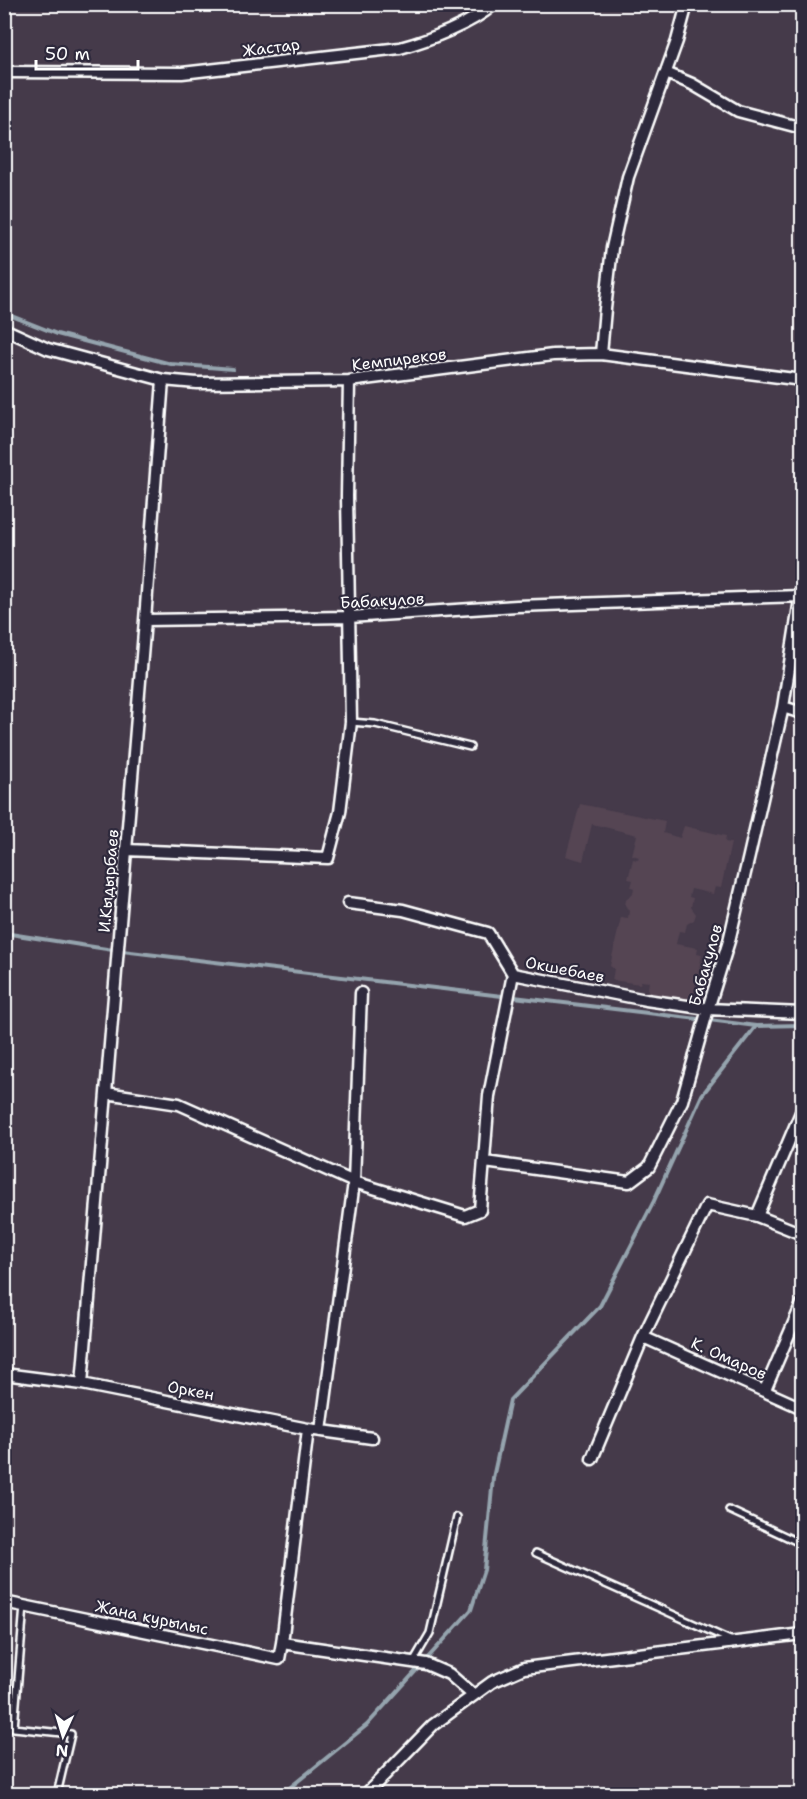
<svg xmlns="http://www.w3.org/2000/svg" width="807" height="1799" font-family="'Shantell Sans',sans-serif">
  <style>
    .built { fill: #544553 }
    .lines { fill: none; stroke-linecap: round; stroke-linejoin: round }
    .stream { stroke: #95a4ae; stroke-width: 4 }
    .lane-casing { stroke: #fff; stroke-width: 10 }
    .street-casing { stroke: #fff; stroke-width: 15 }
    .lane { stroke: #2f2a3d; stroke-width: 5 }
    .street { stroke: #2f2a3d; stroke-width: 10 }
    .labels { text-anchor: middle; stroke-width: 4.5; stroke-linejoin: round; paint-order: stroke }
    .street-label { font-size: 16px; fill: #fff; stroke: #2f2a3d }
  </style>
  <rect width="100%" height="100%" fill="#453a4a"/>
  <filter id="ink" filterUnits="userSpaceOnUse"><feTurbulence type="fractalNoise" baseFrequency=".0167" numOctaves="2"/><feDisplacementMap in="SourceGraphic" scale="12" xChannelSelector="R" yChannelSelector="G"/><feConvolveMatrix kernelMatrix="1 2 1 2 8 2 1 2 1" color-interpolation-filters="sRGB"/></filter>
  <g filter="url(#ink)">
    <!-- built -->
    <path class="built" d="M580 804 665 821 663 833 680 838 684 826 726 836 725 842 731 843 721 888 715 887 713 894 691 889 689 897 693 898 691 907 696 914 694 920 687 924 685 932 679 931 676 944 698 948 697 954 702 955 693 998 689 1000H646L649 982 641 981 640 984 612 980 614 969 610 966 621 917 628 918 629 911 625 905 626 900 633 893 634 888 631 887 633 880 628 879 633 859 638 860 639 857 632 855 637 835 592 824 583 861 566 856Z"/>
    <g class="lines">
      <!-- stream -->
      <path class="stream" d="M4 313 57 334 171 364 233 369
        M4 933 113 950
        M122 951 502 996
        M514 997 698 1019
        M709 1020 756 1026 802 1025
        M282 1794 367 1725 471 1610 484 1570 493 1478 510 1400 600 1306 653 1203 702 1095 756 1026"/>
      <!-- lane casing -->
      <g class="lane-casing">
        <path id="lane" d="M351 722 375 724 470 747
          M729 1510 802 1544
          M798 1542 802 1532
          M536 1553 730 1640
          M24 1606 14 1728 71 1734 57 1794
          M413 1662 430 1633 457 1517"/>
      </g>
      <!-- street casing -->
      <g class="street-casing">
        <path id="street" d="M4 72 182 73 400 48C429 40 472 24 494 4
          M666 73 692 84 738 111 802 128
          M4 329 48 349 163 380 197 383 349 381 553 355 601 354 802 380
          M601 354 605 309 612 248 628 177 677 41 687 4
          M145 620 349 617 517 606 801 596
          M783 707 802 713
          M126 850 328 858 340 812 351 722 347 496 349 381
          M348 903 403 910 488 933 513 974 646 1000 708 1009 802 1013
          M106 1093 179 1104 354 1182 465 1216 480 1210 489 1096 513 974
          M485 1162 629 1182 649 1167 682 1101 708 1009 729 941 749 856 783 707 802 587
          M757 1216 802 1110
          M643 1337 802 1408
          M4 1374 82 1384 308 1429 372 1438
          M82 1384 145 620 163 380
          M765 1390 802 1304
          M321 1431 354 1182 361 993
          M592 1459 643 1337 707 1205 757 1216 802 1234
          M4 1602 279 1659 282 1643 426 1664 449 1674 473 1695
          M282 1643 308 1429
          M366 1794 433 1725 492 1682 524 1668 802 1634"/>
      </g>
      <!-- lane -->
      <use href="#lane" class="lane"/>
      <!-- street -->
      <use href="#street" class="street"/>
    </g>
  </g>
  <g class="labels">
    <!-- street labels -->
    <g class="street-label">
      <text transform="translate(271 47) rotate(-7)" y="6">Жастар</text>
      <text transform="translate(399 359) rotate(-7)" y="6">Кемпиреков</text>
      <text transform="translate(382 600) rotate(-3)" y="6">Бабакулов</text>
      <text transform="translate(108 881) rotate(-85)" y="6">И.Кыдырбаев</text>
      <text transform="translate(705 965) rotate(-74)" y="6">Бабакулов</text>
      <text transform="translate(565 969) rotate(11)" y="6">Окшебаев</text>
      <text transform="translate(729 1358) rotate(24)" y="6">К. Омаров</text>
      <text transform="translate(191 1390) rotate(11)" y="6">Оркен</text>
      <text transform="translate(152 1617) rotate(12)" y="6">Жана курылыс</text>
    </g>
  </g>
  <!-- margin -->
  <rect width="807" height="1799" fill="none" stroke="#2f2a3d" stroke-width="24"/>
  <rect x="12" y="12" width="783" height="1775" fill="none" stroke="#fff" stroke-width="2" filter="url(#ink)"/>
  <!-- north arrow -->
  <g transform="translate(63 1736) rotate(184)" stroke="#2f2a3d" stroke-width="4.5" paint-order="stroke">
  <path d="M0-4.5L10 22L0 15L-10 22Z" fill="#ffffff"/>
  <text y="-9" font-size="16" font-weight="bold" text-anchor="middle" fill="#ffffff">N</text>
  </g>
  <!-- scale -->
  <path d="M36 60v9h102v-9" fill="none" stroke="#ffffff" stroke-width="3"/>
  <text x="45" y="60" font-size="18" fill="#ffffff" stroke="#2f2a3d" stroke-width="4.5" paint-order="stroke">50 m</text>
</svg>
